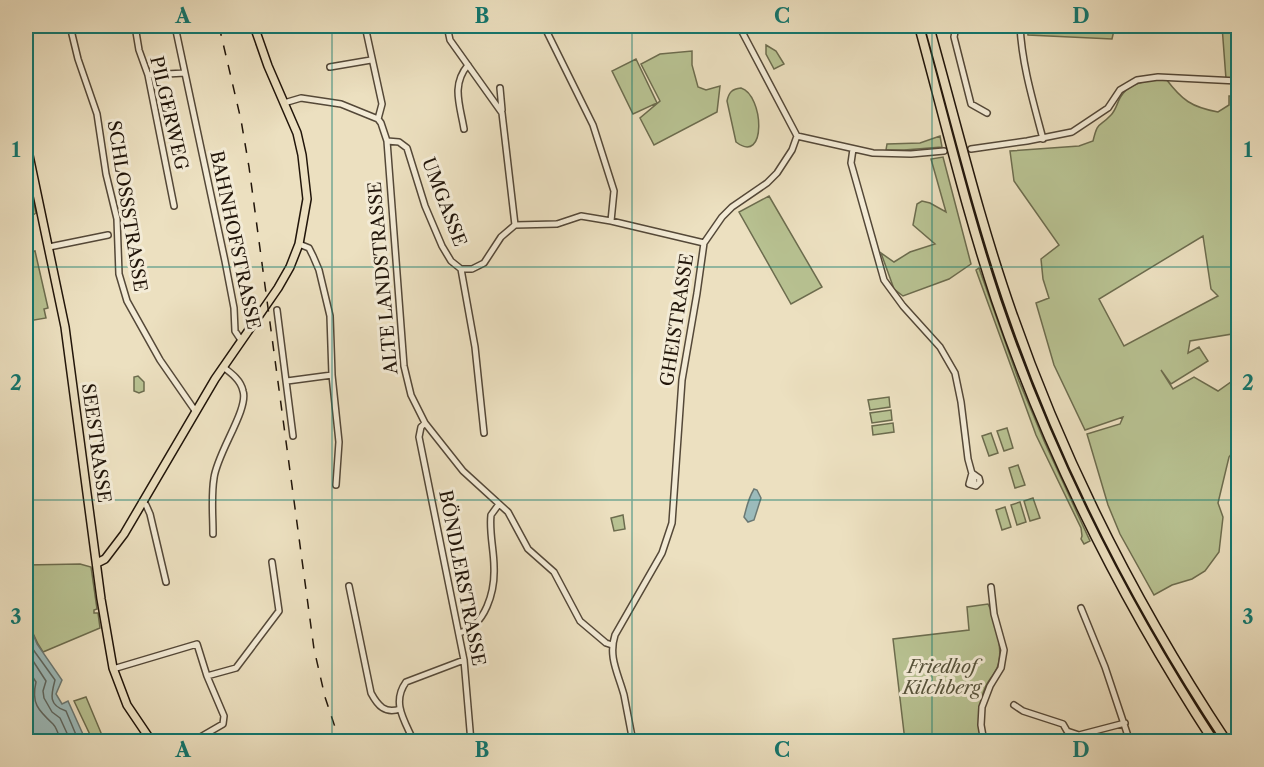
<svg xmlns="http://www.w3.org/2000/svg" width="1264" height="767" font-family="'Libre Caslon Text',serif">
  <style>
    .green { fill: #b8c292; stroke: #6c6c4e; stroke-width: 1.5; fill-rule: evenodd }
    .water { fill: #9cbbbb; stroke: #6b7974; stroke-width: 1.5 }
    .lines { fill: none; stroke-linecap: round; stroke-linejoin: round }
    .shore { stroke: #5e6862; stroke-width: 1.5 }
    .minor-casing { stroke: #544838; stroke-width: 8 }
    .major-casing { stroke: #21150a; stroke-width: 10 }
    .highway-casing { stroke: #21150a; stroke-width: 11 }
    .minor { stroke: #f3ebd6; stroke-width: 5 }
    .major { stroke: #ece0c0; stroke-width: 7 }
    .highway { stroke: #ece0c0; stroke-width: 8 }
    .rail { stroke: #21150a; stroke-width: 1.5; stroke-dasharray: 10 10; stroke-linecap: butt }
    .grid { fill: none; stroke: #0f766e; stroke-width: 1.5; stroke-opacity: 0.55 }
    .labels { text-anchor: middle; stroke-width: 6; stroke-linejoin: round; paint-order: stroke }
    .street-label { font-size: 18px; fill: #21150a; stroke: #f3ebd6 }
    .park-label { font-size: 18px; font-style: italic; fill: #56523a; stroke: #f3ebd6 }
    .neatline { fill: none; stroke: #0f766e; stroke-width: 2 }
    .grid-label { font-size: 20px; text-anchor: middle; font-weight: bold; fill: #0f766e }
  </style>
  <rect width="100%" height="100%" fill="#ece0c0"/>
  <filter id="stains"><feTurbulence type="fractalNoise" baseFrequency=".00333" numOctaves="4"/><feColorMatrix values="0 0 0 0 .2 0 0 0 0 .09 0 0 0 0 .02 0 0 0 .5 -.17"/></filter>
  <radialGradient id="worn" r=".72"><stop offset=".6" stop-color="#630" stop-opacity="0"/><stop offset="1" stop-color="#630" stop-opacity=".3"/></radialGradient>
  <!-- green -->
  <path class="green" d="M1027 26H1115L1112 39 1028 35Z
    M1222 26H1238V80L1226 79Z
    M766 45 776 51 784 64 774 69 766 54Z
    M692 51V65L698 87 706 90 720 86 717 112 654 145 640 118 660 101 641 64 660 54Z
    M636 59 657 103 633 114 612 71Z
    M1157 79H1166C1182 100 1191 107 1218 112L1229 105V96H1232L1238 90V333L1190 341 1188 353 1199 347 1208 361 1171 384 1161 370 1173 389 1194 377 1218 391 1238 377V425L1236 430 1238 434V445L1229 457 1218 503 1223 517 1219 552 1205 571 1192 579 1172 585 1154 595 1120 534 1108 505 1087 434 1120 424 1123 417 1085 430 1054 365 1036 303 1049 298 1043 279 1041 259 1059 245 1014 181 1010 151 1079 146 1093 141C1098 120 1099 128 1111 115 1116 110 1117 103 1120 98 1128 83 1143 82 1157 79ZM1203 236 1211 289 1218 296 1124 346 1099 299Z
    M741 88C764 95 767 166 736 142L727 101C729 92 732 89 741 88Z
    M940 136 942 147 904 150H886L887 144 920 143Z
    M943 157 971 264 949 279 903 296 894 289 881 253 894 262 910 252 935 244 913 225 917 204 922 201 930 203 946 212 931 159Z
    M26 166 36 213 30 217 26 199Z
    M769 196 822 287 791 304 739 212Z
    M35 251 48 308 44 309 46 318 28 321 32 345 26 346V253Z
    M979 268 1019 381 1045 443 1090 541 1084 544 1081 539 1082 536 1081 528 1036 435 976 270Z
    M138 376 144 382V391L139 393 134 391V377Z
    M889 397 890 407 870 410 868 400Z
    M891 410 892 420 872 423 870 413Z
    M893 423 894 432 873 435 872 426Z
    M1007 428 1013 448 1004 451 997 431Z
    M991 433 998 453 989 456 982 436Z
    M1018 465 1025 485 1015 488 1009 468Z
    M1033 498 1040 518 1030 521 1024 501Z
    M1020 502 1026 522 1017 525 1011 505Z
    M1005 507 1011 527 1002 530 996 510Z
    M623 515 625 529 614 531 611 518Z
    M80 564 91 567 97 609 94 610V613H98L100 628 43 652C24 625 26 597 26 565Z
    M988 604C996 619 1004 652 997 668 994 675 987 682 985 688 978 704 978 722 981 740L975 742 905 741 893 639 969 630 967 607Z
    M86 697 104 740 93 741 74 701Z"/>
  <!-- water -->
  <path class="water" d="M754 489 757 490 761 498 754 520 748 522 744 517C747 506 748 499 754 489Z
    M26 617 37 644 62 680 56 694 62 704 68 701 86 741H26Z"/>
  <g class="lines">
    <!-- shore -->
    <path class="shore" d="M26 632 32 648 55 680C51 695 48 705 66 711L79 742
      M26 650 46 681 43 691 44 698 52 712 60 718 71 742
      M26 667 36 682C31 703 38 710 53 724 57 728 59 736 61 742"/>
    <!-- minor casing -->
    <g class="minor-casing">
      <path id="minor" d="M70 26 78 59 97 114 106 174 117 219 119 274 127 301 160 360 196 412
        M135 26 139 50 148 75 174 206
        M175 26 225 261 234 308 235 331 241 340
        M365 26 382 104 378 119
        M447 26 450 40 502 113 515 225
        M544 26 593 125 614 191 611 221
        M739 26 797 136
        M956 26 954 37 971 104 987 113
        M1020 26C1022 65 1033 101 1043 139
        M330 67 371 60
        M148 75 185 73
        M500 88 502 110
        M284 103 301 98 341 104 378 119 381 123 387 141 404 366 411 395 425 423 463 471 508 512 528 549 554 572 580 621 606 643 612 645
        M464 129C460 105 451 85 468 65
        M797 136 873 153 911 154 944 151
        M387 141 399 142 407 148 425 206 442 246 451 261 461 269H472L484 263 501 237 515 225 557 224 581 216 611 221 704 243
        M853 149 851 163 884 280 903 306 940 347 955 373 961 402 968 459 974 481
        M971 149 1027 141 1072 132 1108 108 1120 90 1137 80 1158 77 1238 81
        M299 244 309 248 313 256 319 270 330 316 332 375 339 442 336 485
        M49 247 108 235
        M461 269 475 347 484 433
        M277 310 293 436
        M287 381 332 375
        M425 423 421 427 419 437 464 660 471 742
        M972 473 979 478 980 482 976 486 969 484Z
        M142 502 146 505 150 514 166 582
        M213 534C213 515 211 496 214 478 217 453 249 409 243 391 241 380 231 373 223 367
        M349 586 371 693C378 706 385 714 400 709
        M1081 608 1105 667 1130 742
        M459 633C486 626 495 591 494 567 494 550 489 532 491 515L499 504
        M113 669 197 644 207 676 224 716 223 724 192 742
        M207 676 236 668 279 611 272 562
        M1014 705 1023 711 1063 724 1067 731 1079 735 1125 723
        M414 742C405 721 391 703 406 682L464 660
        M633 742C630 726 627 710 624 695 618 673 608 657 615 635L662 553 672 523 682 380 697 293 704 243 722 217 732 207 767 183 777 173 792 150 797 136
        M984 742 981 725 982 707 990 686 1001 668 1004 650 994 614 991 587"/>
    </g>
    <!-- major casing -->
    <g class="major-casing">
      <path id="major" d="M26 141 65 327 101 599 113 668 127 705 152 742
        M97 563 105 559 124 534 215 379 278 288 290 267 299 244 307 199 302 155 297 133 268 66 254 26"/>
    </g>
    <!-- highway casing -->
    <g class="highway-casing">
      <path id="highway" d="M919 26C944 117 966 210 996 300 1049 456 1124 604 1214 742
        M929 26C956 122 979 219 1012 313 1065 465 1138 608 1227 742"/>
    </g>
    <!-- minor -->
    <use href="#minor" class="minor"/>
    <!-- major -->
    <use href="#major" class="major"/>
    <!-- highway -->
    <use href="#highway" class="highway"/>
    <!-- rail -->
    <path class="rail" d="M219 26 241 120 249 167 314 649 325 697 340 742"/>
  </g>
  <!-- grid -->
  <path class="grid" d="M332 26V742M632 26V742M932 26V742M26 267H1238M26 500H1238"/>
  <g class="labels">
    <!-- street labels -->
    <g class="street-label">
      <text transform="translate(169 113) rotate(77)" y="6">PILGERWEG</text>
      <text transform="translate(444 202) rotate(69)" y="6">UMGASSE</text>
      <text transform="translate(127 206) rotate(81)" y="6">SCHLOSSSTRASSE</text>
      <text transform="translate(235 240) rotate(78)" y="6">BAHNHOFSTRASSE</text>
      <text transform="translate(383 278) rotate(-95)" y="6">ALTE LANDSTRASSE</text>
      <text transform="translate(677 320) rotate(-81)" y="6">GHEISTRASSE</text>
      <text transform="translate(96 443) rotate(82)" y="6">SEESTRASSE</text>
      <text transform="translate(462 578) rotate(79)" y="6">BÖNDLERSTRASSE</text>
    </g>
    <!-- park labels -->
    <g class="park-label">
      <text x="942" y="673">Friedhof<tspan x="942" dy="21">Kilchberg</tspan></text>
    </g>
  </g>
  <!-- margin -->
  <rect width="1264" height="767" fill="none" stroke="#ece0c0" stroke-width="66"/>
  <rect x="33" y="33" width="1198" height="701" class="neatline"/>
  <g class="grid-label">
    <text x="183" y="23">A</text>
    <text x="482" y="23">B</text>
    <text x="782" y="23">C</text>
    <text x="1081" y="23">D</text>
    <text x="16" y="157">1</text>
    <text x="1248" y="157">1</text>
    <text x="16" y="390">2</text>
    <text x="1248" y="390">2</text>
    <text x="16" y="624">3</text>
    <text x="1248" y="624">3</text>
    <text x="183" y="757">A</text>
    <text x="482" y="757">B</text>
    <text x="782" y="757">C</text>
    <text x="1081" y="757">D</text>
  </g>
  <rect width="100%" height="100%" filter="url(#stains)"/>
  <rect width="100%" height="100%" fill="url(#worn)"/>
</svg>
